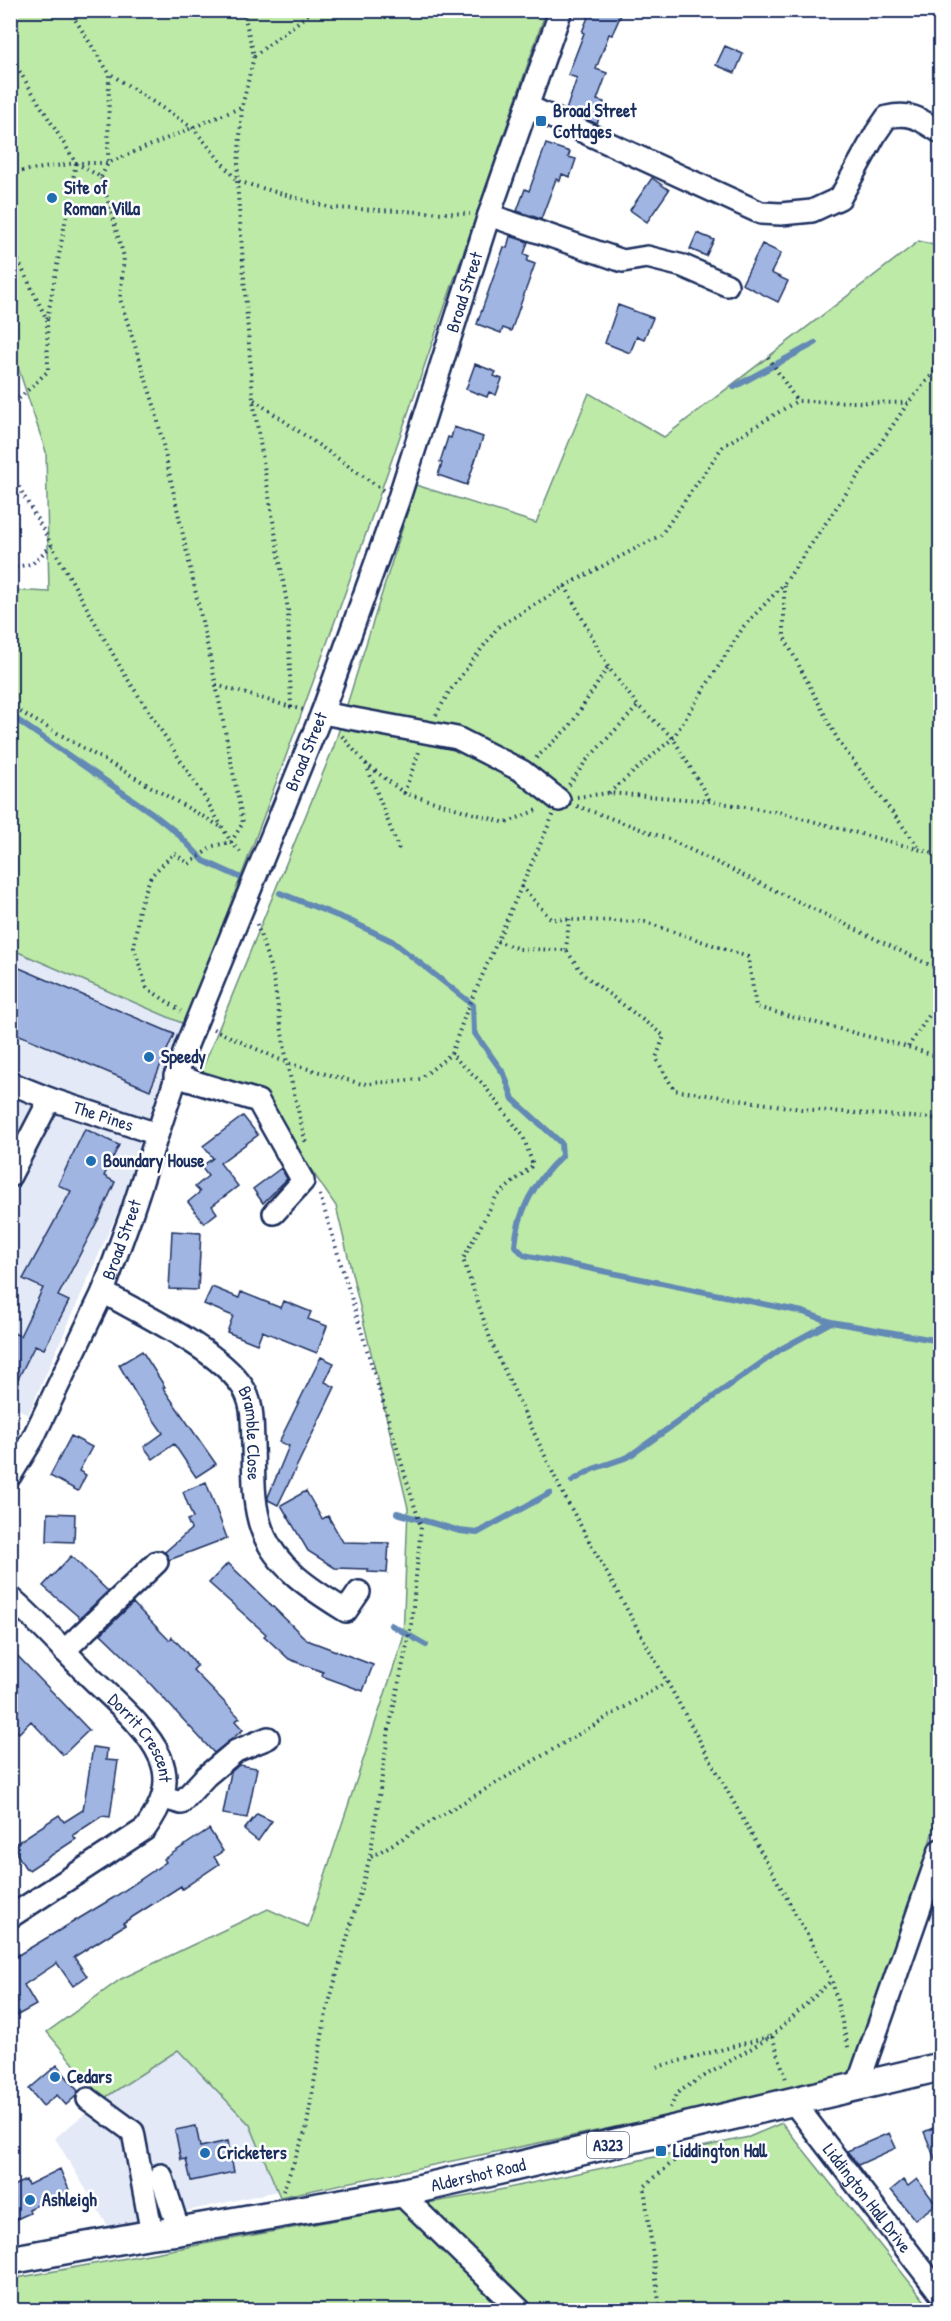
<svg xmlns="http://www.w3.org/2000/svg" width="951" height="2321" font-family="'Patrick Hand',sans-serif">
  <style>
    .built { fill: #e3e9f7 }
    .green { fill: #beeaa7; stroke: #6c8c82; stroke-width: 1.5 }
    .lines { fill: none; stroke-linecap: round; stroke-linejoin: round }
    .stream { stroke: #6389b5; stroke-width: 6 }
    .building { fill: #a1b5e3; stroke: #1b2f5e; stroke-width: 1.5 }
    .minor-casing { stroke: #1b2f5e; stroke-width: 26 }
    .major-casing { stroke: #1b2f5e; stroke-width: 32 }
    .path { stroke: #1b2f5e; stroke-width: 4; stroke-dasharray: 1.5 4.5; stroke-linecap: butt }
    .minor { stroke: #fff; stroke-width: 21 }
    .major { stroke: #fff; stroke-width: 27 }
    .poi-dot { fill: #1f6fb2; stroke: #fff; stroke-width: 2 }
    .labels { text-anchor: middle; stroke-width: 5; stroke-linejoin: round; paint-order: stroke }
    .shield { fill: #fff; stroke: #5f6d8e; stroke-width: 1.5 }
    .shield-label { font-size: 16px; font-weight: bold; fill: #1b2f5e }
    .poi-label { font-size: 18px; font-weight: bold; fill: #1b2f5e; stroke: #fff; text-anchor: start }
    .street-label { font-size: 18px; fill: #1b2f5e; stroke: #fff }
  </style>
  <rect width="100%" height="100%" fill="#fff"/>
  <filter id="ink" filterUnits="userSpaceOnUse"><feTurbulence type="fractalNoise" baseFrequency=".0167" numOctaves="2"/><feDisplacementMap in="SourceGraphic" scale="12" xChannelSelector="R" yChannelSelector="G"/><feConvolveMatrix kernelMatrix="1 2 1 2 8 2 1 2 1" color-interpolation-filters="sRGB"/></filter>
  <g filter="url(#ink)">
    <!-- built -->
    <path class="built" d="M11 949 184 1024 122 1202 28 1415 11 1404Z
      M177 2050 250 2125 278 2191 109 2228 55 2138 103 2099Z"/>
    <!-- green -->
    <path class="green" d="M10 11H546C430 350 316 690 184 1024L11 949V590L49 592 46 452 11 346Z
      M919 241 940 247V1805L907 1924 850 2078 280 2197 250 2125 178 2050 103 2099 47 2032 121 1979 268 1909 308 1927 403 1639 408 1508 336 1206 260 1095 201 1072 334 746 416 485 536 523 589 393 664 437Z
      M782 2123 932 2310H528L417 2205 480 2194 749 2137Z
      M408 2207 513 2310H11V2279Z"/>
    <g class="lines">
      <!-- stream -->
      <path class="stream" d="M734 387 815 343
        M10 715 152 813 176 832 204 861 246 880
        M280 893 348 920 392 941 473 1005 474 1032 504 1074 513 1099 561 1143 562 1156C536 1180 518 1210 515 1246L524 1255 803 1312 831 1322 940 1341
        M572 1481 593 1469 628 1457 781 1349 831 1322
        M397 1513 460 1531 477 1533 550 1493
        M391 1625 426 1645"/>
    </g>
    <!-- building -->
    <path class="building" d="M591 10H623L612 35 609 34 596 69 607 73 597 100 604 102 597 124 566 110 577 78 568 75 584 33 582 32Z
      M725 46 743 54 735 73 716 65Z
      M546 144 570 152 568 157 576 159 570 177 562 174 560 181 556 179 541 219 517 211 525 189 529 191Z
      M652 178 669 190 647 222 630 210Z
      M697 233 714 240 706 256 690 249Z
      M510 236 528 242 524 254 529 256 527 261 535 264 511 331 503 328 501 333 477 324 504 247 507 248Z
      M762 244 781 253 771 273 788 281 778 302 742 284Z
      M618 305 653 318 644 339 637 336 630 353 605 343Z
      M475 364 496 372 494 376 502 379 496 395 489 392 487 397 466 389Z
      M454 427 483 437 467 485 438 475 442 463 440 462 448 437 451 438Z
      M17 967 174 1034 150 1090 10 1031V982Z
      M243 1116 258 1135 220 1163 238 1186 212 1206 217 1213 204 1223 188 1202 200 1192 195 1187 208 1176 201 1167 213 1158 203 1146Z
      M85 1129 119 1145 104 1176 115 1182 99 1218 58 1296 69 1301 44 1349 35 1345 10 1395V1331L20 1336 43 1288 23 1279 71 1191 58 1185Z
      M281 1168 287 1179 263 1203 253 1189Z
      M172 1231 201 1233 198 1290 169 1289Z
      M212 1287 239 1298 241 1292 281 1308 284 1301 311 1312 308 1319 327 1326 317 1353 262 1331 257 1344 227 1332 233 1316 204 1304Z
      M142 1351 165 1387 163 1388 216 1464 196 1477 174 1444 153 1459 144 1447 163 1433 137 1396 119 1365Z
      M321 1357 334 1363 325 1382 335 1387 278 1505 268 1500V1497L289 1446 279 1442Z
      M71 1436 92 1447 79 1471 86 1475 78 1491 50 1476Z
      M206 1482 227 1538 169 1560 165 1552 191 1529 187 1520 193 1518 183 1492Z
      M306 1491 322 1519 328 1516 343 1542 389 1543 387 1573 368 1572V1569L335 1568 308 1551 281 1505Z
      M48 1513 75 1514 74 1542 47 1541Z
      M71 1556 108 1591 80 1618 43 1586Z
      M228 1563 307 1640 373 1665 363 1691 322 1676 323 1672 289 1659 264 1636 266 1634 209 1583Z
      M133 1603 169 1640 172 1637 185 1651 197 1666 193 1670 240 1718 235 1721 243 1730 214 1753 131 1663 101 1634Z
      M10 1648 89 1730 63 1755 31 1721 19 1733 10 1725V1718L18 1711 10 1703Z
      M93 1747 107 1749 106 1760 118 1761 110 1817 102 1816 73 1835 76 1839 29 1870 27 1868 26 1869 12 1846 59 1815 64 1822 83 1810Z
      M239 1765 257 1768 247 1818 223 1814 231 1772Z
      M257 1814 272 1821 258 1841 244 1830Z
      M209 1829 223 1851 214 1857 219 1864 182 1889 181 1886 123 1923 125 1925 74 1957 87 1976 73 1986 57 1963 24 1985 36 2005 16 2016 12 1993 10 1994V1960L113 1898 166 1862 164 1859Z
      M57 2065 78 2091 76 2096 66 2105 57 2095 43 2106 29 2089Z
      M940 2125V2171L924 2132Z
      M196 2126 200 2147 228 2141 234 2172 191 2181 186 2159 181 2160 175 2130Z
      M889 2133 896 2148 858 2165 847 2151Z
      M60 2169 69 2190 29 2209 30 2213 10 2222V2187L26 2180 28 2185Z
      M917 2179 936 2204 915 2220 891 2190 903 2180 908 2186Z"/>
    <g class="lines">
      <!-- minor casing -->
      <g class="minor-casing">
        <g id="minor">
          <path d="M527 106 761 213 781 214 812 211 840 198 876 133 887 117C911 111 921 120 940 132"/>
          <path d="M489 215 623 261 647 257 683 266 727 285"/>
          <path d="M322 713 457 738 522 771 559 800"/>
          <path d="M175 1076 258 1101 303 1181 274 1213"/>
          <path id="s1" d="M10 1083 50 1099 157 1134"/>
          <path d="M10 1176 50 1099"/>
          <path id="s2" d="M103 1292C143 1315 217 1349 242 1386 254 1403 252 1424 253 1444 254 1472 252 1503 262 1530 276 1568 314 1591 346 1611L359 1592"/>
          <path id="s3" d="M10 1476 32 1440 103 1292 132 1212 186 1047 322 713 398 501 489 215 561 10"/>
          <path id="s4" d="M10 1597C38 1621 62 1649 88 1675 111 1698 147 1727 160 1757 172 1784 161 1807 145 1829L10 1917"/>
          <path d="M64 1651 157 1562"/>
          <path d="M164 1798 181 1803 206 1776 236 1751 268 1738"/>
          <path d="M857 2087 940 1850"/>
          <path d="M88 2099 133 2132 152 2234"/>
          <path id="s5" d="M794 2103 940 2293"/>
          <path d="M161 2175 179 2231"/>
          <path d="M400 2193 520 2310"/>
        </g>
      </g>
      <!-- major casing -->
      <g class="major-casing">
        <g id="major">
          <path id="s6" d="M10 2260 152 2234 179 2231 400 2193 466 2178 940 2067"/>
        </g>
      </g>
      <!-- path -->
      <path class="path" d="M69 10 109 73 193 128 237 181 332 208 470 214
        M243 10 254 56 242 107 237 181 253 400 288 610 291 707 304 710
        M297 10 309 15
        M10 56 76 163 47 320
        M254 56 314 10
        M76 163 101 177 124 257 120 299 155 408 216 685 243 823 231 842 213 846 189 864 174 853 151 876 139 908 134 948 147 988 181 1011
        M10 173 76 163H108L242 107
        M101 177 108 163 109 74
        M10 244 47 320 48 371 10 407
        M768 357 797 401
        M254 400 383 490
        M10 471 123 672 205 798 231 842 243 855
        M10 568 32 564 53 544
        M784 585V637L839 742 920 849
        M565 586 608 667 638 706 673 738 710 801
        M216 685 291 707
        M10 706 223 828
        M436 715 449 692 498 627 565 586 661 535 723 446 797 401 908 403
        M342 736 365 763 404 793 506 823 539 809
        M536 758 570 726 608 667
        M366 764 399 850
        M569 785 586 761 638 706
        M404 793 420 749
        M609 793 673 738 744 626 784 584 908 403 940 365
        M577 797 609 793 710 801 782 813 940 855
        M577 806 668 839 940 970
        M553 815 467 1010 451 1054 483 1084 523 1136 533 1165 496 1197 463 1259 492 1344 562 1492 832 1980 849 2051
        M521 886 551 919 645 922 748 957 756 1007 908 1047 940 1057
        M257 924 273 976 287 1063 306 1144
        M497 941 519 949 566 950 584 975 664 1036 656 1058 674 1090 801 1109 940 1119
        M566 950 569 919
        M213 1029 287 1063 362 1084 420 1079 451 1054
        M908 1047 940 999
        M371 1857 667 1682
        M657 2067 772 2036 787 2082
        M670 2108 678 2092 772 2036 832 1980
        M283 2191 306 2130 326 2013 370 1857 389 1729 411 1626 421 1527 319 1192
        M660 2310 644 2187 676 2159 673 2150"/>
      <!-- minor -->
      <use href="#minor" class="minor"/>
      <!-- major -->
      <use href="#major" class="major"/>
    </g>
  </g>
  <!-- markers -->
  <g class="poi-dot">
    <rect x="535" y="115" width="12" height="12" rx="3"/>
    <circle cx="52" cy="198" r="6"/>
    <circle cx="149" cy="1057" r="6"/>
    <circle cx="91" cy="1161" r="6"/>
    <circle cx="55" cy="2077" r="6"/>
    <rect x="655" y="2145" width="12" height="12" rx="3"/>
    <circle cx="205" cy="2153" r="6"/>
    <circle cx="30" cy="2200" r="6"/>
  </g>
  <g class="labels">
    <!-- shield labels -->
    <rect class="shield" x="587" y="2132" width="42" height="26" rx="4.5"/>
    <g class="shield-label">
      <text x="608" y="2151">A323</text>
    </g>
    <!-- poi labels -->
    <g class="poi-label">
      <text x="553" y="117">Broad Street<tspan x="553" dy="21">Cottages</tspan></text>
      <text x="64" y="194">Site of<tspan x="64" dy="21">Roman Villa</tspan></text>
      <text x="161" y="1063">Speedy</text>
      <text x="103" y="1167">Boundary House</text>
      <text x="67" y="2083">Cedars</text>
      <text x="673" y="2157">Liddington Hall</text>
      <text x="217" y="2159">Cricketers</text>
      <text x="42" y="2206">Ashleigh</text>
    </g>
    <!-- street labels -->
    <g class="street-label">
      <text dy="6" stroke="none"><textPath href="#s3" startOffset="1270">Broad Street</textPath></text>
      <text dy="6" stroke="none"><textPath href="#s3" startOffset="784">Broad Street</textPath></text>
      <text dy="6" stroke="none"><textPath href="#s1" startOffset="99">The Pines</textPath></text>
      <text dy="6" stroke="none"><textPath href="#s3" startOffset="262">Broad Street</textPath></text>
      <text dy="6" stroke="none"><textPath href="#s2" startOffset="218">Bramble Close</textPath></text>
      <text dy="6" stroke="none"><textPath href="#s4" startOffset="194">Dorrit Crescent</textPath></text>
      <text dy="6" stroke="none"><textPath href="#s6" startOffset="476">Aldershot Road</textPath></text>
      <text dy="6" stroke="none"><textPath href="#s5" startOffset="120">Liddington Hall Drive</textPath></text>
    </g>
  </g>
  <!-- margin -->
  <rect width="951" height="2321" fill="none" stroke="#fff" stroke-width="36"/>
  <rect x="18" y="18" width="915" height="2285" fill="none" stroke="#1b2f5e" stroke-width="2" filter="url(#ink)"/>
</svg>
